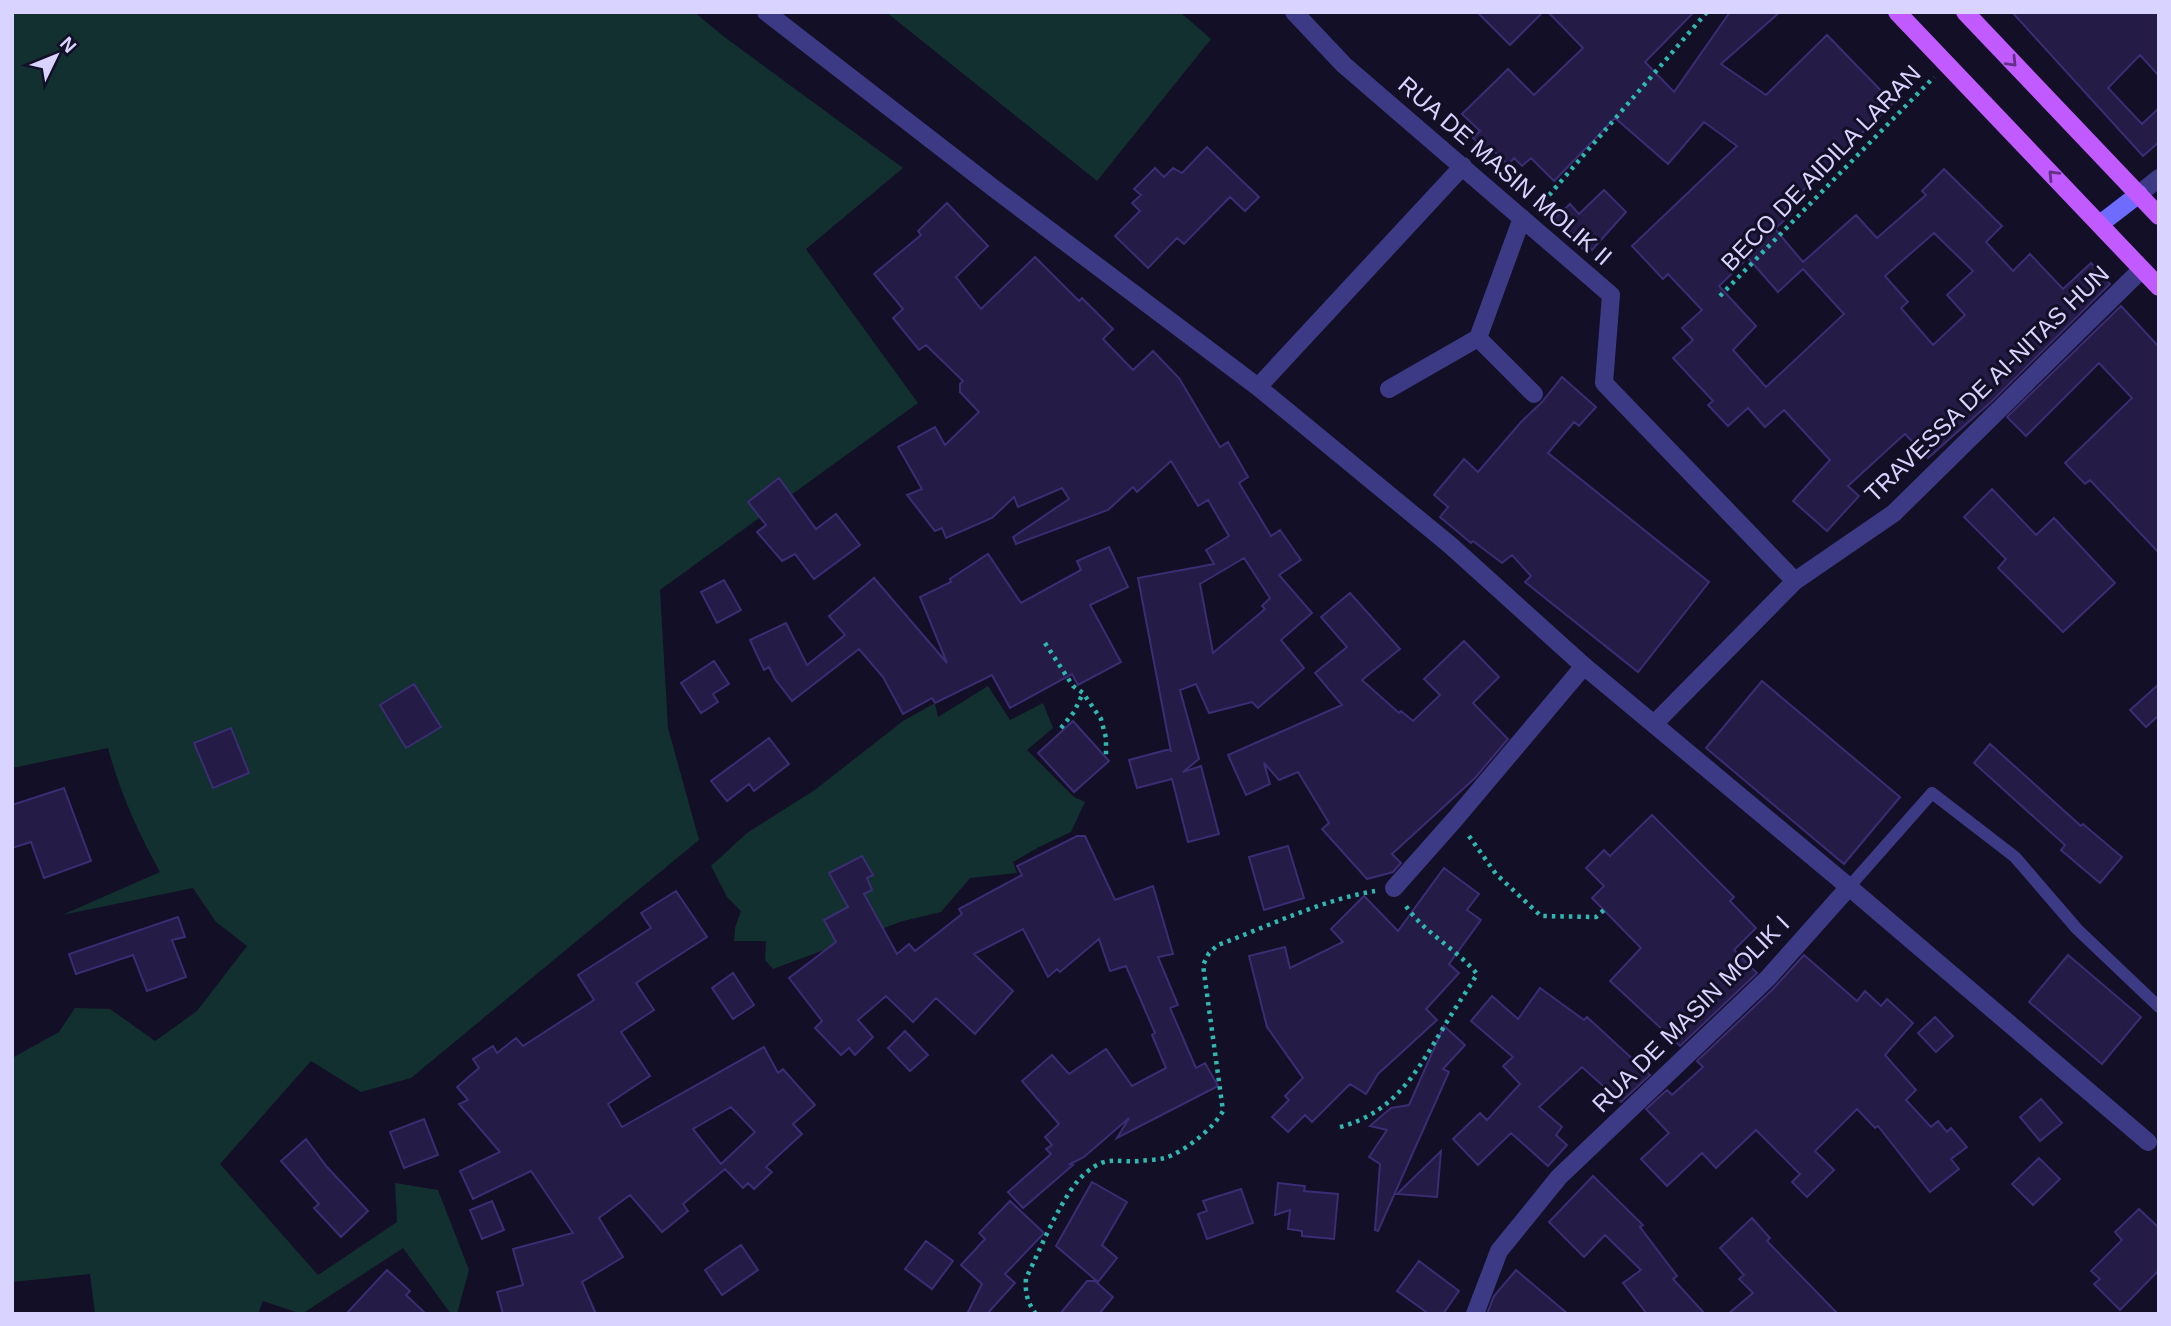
<svg xmlns="http://www.w3.org/2000/svg" width="2171" height="1326" font-family="Arial,sans-serif">
  <style>
    .green { fill: #12302f }
    .building { fill: #241b47; stroke: #3b2d73; stroke-width: 2; fill-rule: evenodd }
    .lines { fill: none; stroke-linecap: round; stroke-linejoin: round }
    .path { stroke: #2fb8b0; stroke-width: 4.5; stroke-dasharray: 3.5 5; stroke-linecap: butt }
    .lane { stroke: #3d3a85; stroke-width: 12 }
    .street { stroke: #3d3a85; stroke-width: 18 }
    .secondary { stroke: #6f6bff; stroke-width: 18 }
    .primary { stroke: #c25bff; stroke-width: 18 }
    .oneway { stroke: #623188 }
    .labels { text-anchor: middle; stroke-width: 6; stroke-linejoin: round; paint-order: stroke }
    .street-label { font-size: 24px; fill: #d9d4ff; stroke: #130f26 }
  </style>
  <rect width="100%" height="100%" fill="#130f26"/>
  <!-- green -->
  <path class="green" d="M12 12H694L727 39 903 168 806 249 918 403 660 590 668 728 699 840 411 1078 361 1092 311 1061 220 1164 318 1275 397 1222 395 1183 438 1190 469 1270 457 1314H451L403 1248 302 1314 263 1301 258 1314H95L90 1274 12 1282V1058L59 1032 75 1008 110 1009 155 1041 197 1011 247 946 216 922 193 888 62 915 160 872C138 832 120 793 108 748L12 768Z
    M886 12H1180L1211 39 1097 181Z
    M988 686 1010 720 1043 703 1053 728 1027 750 1074 797 1085 802 1071 832 1039 847 1013 862 1017 873 970 878 941 912 903 921 773 969 765 960 766 941H734L735 928 741 911 727 897 711 866 747 833 816 789 903 721 935 703 938 717Z"/>
  <!-- building -->
  <path class="building" d="M1477 12H1543L1510 45Z
    M1548 12H1694L1645 62 1674 92 1730 12H1780L1721 64 1766 95 1827 35 1893 103 1785 208 1791 214 1775 229 1803 262 1856 215 1877 238 1926 195 1922 191 1944 169 2002 226 1986 242 2013 271 2030 254 2063 289 2091 263 2110 284 1991 402 1928 458 1905 434 1897 441 1848 486 1859 496 1827 531 1793 501 1830 460 1784 410 1765 427 1748 408 1728 426 1708 405 1713 401 1673 358 1693 340 1682 328 1702 310 1668 274 1663 279 1632 246 1737 146 1704 122 1668 164 1615 118 1554 181 1531 158 1522 166 1514 158 1508 165 1493 150 1489 153 1473 138 1480 131 1462 114 1508 69 1534 95 1583 48ZM1934 233 1973 271 1947 295 1965 315 1933 345 1901 308 1908 302 1885 276ZM1748 258 1778 292 1803 269 1844 314 1766 387 1733 350 1756 326 1719 286Z
    M2012 12H2159V76L2140 55 2108 88 2142 124 2159 108V142L2143 156Z
    M1207 147 1259 197 1245 211 1230 197 1184 244 1177 238 1148 268 1115 236 1140 211 1132 203 1141 195 1134 189 1155 168 1164 177 1173 168 1182 173Z
    M1604 190 1626 212 1592 250 1590 248 1586 252 1554 219 1570 204 1579 214Z
    M947 203 988 246 956 277 981 309 1035 257 1079 301 1082 298 1113 329 1103 339 1133 370 1153 351 1179 378 1220 447 1228 442 1248 477 1239 483 1271 536 1280 530 1301 560 1279 575 1312 613 1281 640 1304 668 1258 708 1252 702 1209 713 1196 684 1180 690 1199 759 1183 772 1201 766 1219 834 1188 842 1172 779 1137 788 1129 760 1170 749 1171 752 1138 578 1214 564 1206 550 1229 536 1208 500 1198 506 1171 461 1137 492 1133 487 1108 510 1016 544 1013 537 1069 499 1062 488 1018 507 1014 497 992 518 946 538 942 528 935 531 907 495 922 489 898 447 935 427 945 445 979 412 960 392V384L963 381 926 345 919 350 893 318 903 309 874 274 921 235 918 231ZM1244 558 1270 598 1262 606 1265 609 1213 653 1200 584Z
    M2121 306 2159 347V553L2090 480 2085 484 2065 463 2132 398 2099 363 2026 436 2007 417Z
    M1562 377 1596 407 1579 426 1574 422 1548 453 1709 582 1638 672 1525 582 1531 576 1512 555 1502 563 1473 541 1471 543 1440 517 1448 507 1434 495 1464 459 1478 472 1521 422 1542 402Z
    M779 478 816 529 836 514 860 545 814 579 795 554 782 561 757 532 766 525 748 502Z
    M1992 489 2036 535 2054 518 2115 583 2063 632 1998 568 2006 559 1964 517Z
    M1109 547 1128 587 1090 605 1121 662 1078 685 1072 674 1010 708 992 675 935 703 932 698 903 714 883 677 859 649 792 701 775 679 769 667 764 670 750 640 786 623 807 665 845 635 829 616 874 578 947 663 920 597 951 582 950 579 988 554 1021 603 1081 570 1077 561Z
    M724 580 741 610 717 623 701 592Z
    M1350 593 1400 649 1362 680 1399 713 1401 711 1413 721 1440 695 1424 679 1464 641 1499 677 1473 703 1508 739 1475 778 1392 854 1401 863 1393 872 1367 879 1322 829 1329 823 1298 772 1279 780 1264 763 1270 784 1246 795 1228 755 1342 705 1315 673 1347 647 1321 617Z
    M714 661 729 684 713 694 718 702 701 713 681 683Z
    M1762 681 1900 797 1844 864 1706 748Z
    M414 684 441 727 406 748 380 705Z
    M2159 684V715L2146 727 2130 710Z
    M1073 721 1109 761 1074 792 1038 753Z
    M231 728 249 773 213 788 194 743Z
    M769 738 789 764 754 791 749 784 727 801 711 781Z
    M1990 744 2081 826 2083 824 2122 857 2100 883 2061 850 2065 845 1974 763Z
    M64 788 91 861 44 878 31 842 12 848V805Z
    M1652 815 1734 897 1730 901 1756 928 1734 950 1757 973 1680 1046 1610 981 1641 948 1592 898 1604 886 1586 868 1604 850 1610 856Z
    M1077 836H1085L1115 900 1153 886 1173 954 1158 957 1178 1005 1170 1008 1196 1068 1205 1063 1218 1086 1117 1138 1129 1118 1084 1157 1070 1164 1073 1165 1023 1208 1008 1192 1051 1154 1046 1149 1052 1145 1045 1137 1059 1124 1022 1081 1052 1055 1069 1074 1106 1049 1132 1086 1166 1068 1152 1035 1155 1033 1126 966 1110 971 1099 939 1060 972 1057 969 1048 977 1023 929 974 954 1013 991 975 1034 936 998 913 1022 886 996 858 1020 873 1037 855 1055 849 1048 841 1055 815 1028 822 1021 789 978 836 942 824 920 848 907 829 873 862 856 873 875 867 878 872 890 864 894 897 954 909 944 915 951 962 914 959 909 1022 875 1017 866Z
    M1288 846 1304 898 1264 910 1249 857Z
    M1444 868 1479 894 1467 910 1481 920 1449 964 1459 973 1426 1009 1437 1020 1378 1074 1366 1094 1350 1084 1312 1122 1305 1115 1288 1132 1272 1117 1289 1100 1285 1096 1303 1078 1267 1027 1249 956 1285 947 1290 968 1343 942 1331 929 1364 896 1398 931Z
    M676 891 707 937 636 983 654 1010 621 1032 650 1076 608 1104 622 1127 764 1047 778 1073 783 1069 815 1105 793 1124 802 1134 766 1167 772 1172 754 1189 748 1183 743 1188 725 1169 683 1204 688 1211 662 1232 630 1195 599 1218 623 1257 582 1282 596 1314H503L497 1292 523 1285 513 1249 573 1233 531 1171 473 1199 460 1171 500 1152 459 1104 468 1100 457 1087 479 1068 473 1059 493 1046 497 1053 516 1038 523 1046 594 1000 578 975 651 928 641 913ZM731 1107 755 1132 721 1164 693 1129Z
    M178 917 185 937 172 940 186 977 147 991 133 955 76 974 69 954Z
    M1804 955 1857 1001 1865 991 1881 1006 1887 999 1913 1023 1885 1055 1916 1090 1906 1100 1931 1127 1938 1121 1947 1132 1951 1128 1967 1147 1951 1159 1959 1169 1930 1192 1878 1126 1875 1128 1857 1109 1815 1151 1834 1170 1807 1197 1792 1182 1800 1174 1756 1130 1716 1168 1702 1153 1667 1186 1641 1159 1669 1133 1646 1109 1667 1090 1672 1095 1703 1067 1697 1061 1773 989Z
    M2068 955 2141 1017 2102 1064 2029 1002Z
    M733 973 754 1005 733 1019 712 988Z
    M1540 988 1584 1020 1587 1017 1650 1075 1621 1102 1582 1067 1539 1107 1562 1127 1556 1135 1567 1145 1548 1166 1511 1133 1478 1165 1453 1139 1480 1113 1487 1120 1520 1084 1503 1066 1513 1057 1471 1021 1492 996 1518 1019Z
    M1935 1017 1953 1036 1936 1052 1918 1033Z
    M1444 1026 1465 1045 1443 1069 1449 1072 1378 1231 1375 1230 1380 1164 1369 1157 1387 1130 1370 1126 1391 1108 1409 1105Z
    M905 1031 928 1055 910 1071 888 1048Z
    M2041 1099 2062 1123 2040 1141 2020 1117Z
    M424 1119 438 1155 404 1168 390 1132Z
    M306 1139 327 1167 368 1211 341 1237 314 1208 319 1204 281 1161Z
    M1441 1151 1437 1197 1397 1194Z
    M2039 1158 2060 1179 2033 1205 2012 1184Z
    M1593 1176 1643 1225 1640 1227 1677 1276 1673 1279 1705 1314H1647L1623 1283 1641 1270 1605 1235 1584 1257 1549 1222Z
    M1092 1182 1127 1202 1102 1245 1117 1258 1098 1282 1056 1246Z
    M1278 1183 1305 1186 1304 1191 1338 1194 1334 1239 1302 1236V1231L1288 1229 1290 1210 1275 1215Z
    M1241 1189 1253 1223 1207 1239 1198 1214 1207 1211 1203 1201Z
    M492 1201 504 1230 482 1239 470 1210Z
    M1010 1201 1044 1233 1005 1274 1015 1283 987 1314H967L982 1284 961 1265 985 1239 979 1233Z
    M2139 1209 2159 1228V1270L2120 1310 2094 1284 2100 1279 2091 1271 2122 1240 2115 1232Z
    M1752 1218 1770 1238 1767 1241 1838 1314H1728L1753 1293 1739 1279 1744 1275 1720 1248Z
    M926 1241 953 1261 932 1289 905 1269Z
    M741 1245 758 1270 722 1295 705 1270Z
    M1419 1261 1459 1291 1443 1314H1429L1397 1291Z
    M387 1270 410 1291 406 1295 426 1314H346Z
    M1516 1270 1568 1314H1487L1494 1296Z
    M1087 1281H1095L1113 1297 1099 1314H1060Z"/>
  <g class="lines">
    <!-- path -->
    <path class="path" d="M1538 208 1707 12
      M1720 296 1934 77
      M1045 643 1073 686 1083 693 1101 719 1106 738V759
      M1061 728 1074 712 1083 693
      M1469 836 1496 874 1541 916 1596 917 1604 910
      M1340 1127C1396 1112 1417 1071 1445 1025 1455 1008 1467 991 1477 974 1455 947 1423 933 1404 903
      M1036 1314C1027 1302 1025 1293 1026 1278 1041 1249 1063 1190 1088 1171 1108 1155 1116 1163 1139 1161 1147 1160 1157 1160 1165 1158 1184 1152 1214 1128 1223 1111L1203 965 1209 953 1218 945C1269 926 1321 900 1375 891"/>
    <!-- lane -->
    <path class="lane" d="M1849 887 1932 793 2015 857 2077 929 2159 1007"/>
    <!-- street -->
    <path class="street" d="M766 12 996 190 1258 387
      M1294 12 1344 65 1611 295 1604 383 1795 581 1654 724
      M1463 166 1258 387 1450 545 1584 666 1849 887 1768 978 1559 1177 1499 1251 1475 1314
      M2139 194 2159 178
      M1522 218 1478 338 1534 394
      M1389 389 1478 338
      M1795 581 1894 513 2142 269
      M1849 887 2148 1142
      M1394 888 1456 818 1584 666"/>
    <!-- secondary -->
    <path class="secondary" d="M2100 224 2139 194"/>
    <!-- primary -->
    <path class="primary" d="M1897 12 2159 287
      M1965 12 2159 216"/>
  </g>
  <!-- one-way arrows -->
  <defs><path id="oneway-chevron" d="M-2-3.5L2.5 0L-2 3.5" fill="none" stroke-width="1.6" stroke-linecap="round" stroke-linejoin="round" transform="scale(1.75)"/></defs>
  <g class="oneway">
    <use href="#oneway-chevron" transform="translate(2012 62) rotate(46)"/>
    <use href="#oneway-chevron" transform="translate(2053 175) rotate(-134)"/>
  </g>
  <g class="labels">
    <!-- street labels -->
    <g class="street-label">
      <text transform="translate(1821 168) rotate(-46)" y="8">BECO DE AIDILA LARAN</text>
      <text transform="translate(1505 171) rotate(41)" y="8">RUA DE MASIN MOLIK II</text>
      <text transform="translate(1987 384) rotate(-44)" y="8">TRAVESSA DE AI-NITAS HUN</text>
      <text transform="translate(1691 1014) rotate(-45)" y="8">RUA DE MASIN MOLIK I</text>
    </g>
  </g>
  <!-- border -->
  <rect width="2171" height="1326" fill="none" stroke="#d9d4ff" stroke-width="28"/>
  <!-- north arrow -->
  <g transform="translate(56 56) rotate(47)" stroke="#130f26" stroke-width="5" paint-order="stroke">
  <path d="M0-5L12 26L0 18L-12 26Z" fill="#d9d4ff"/>
  <text y="-10" font-size="19" font-weight="bold" text-anchor="middle" fill="#d9d4ff">N</text>
  </g>
</svg>
